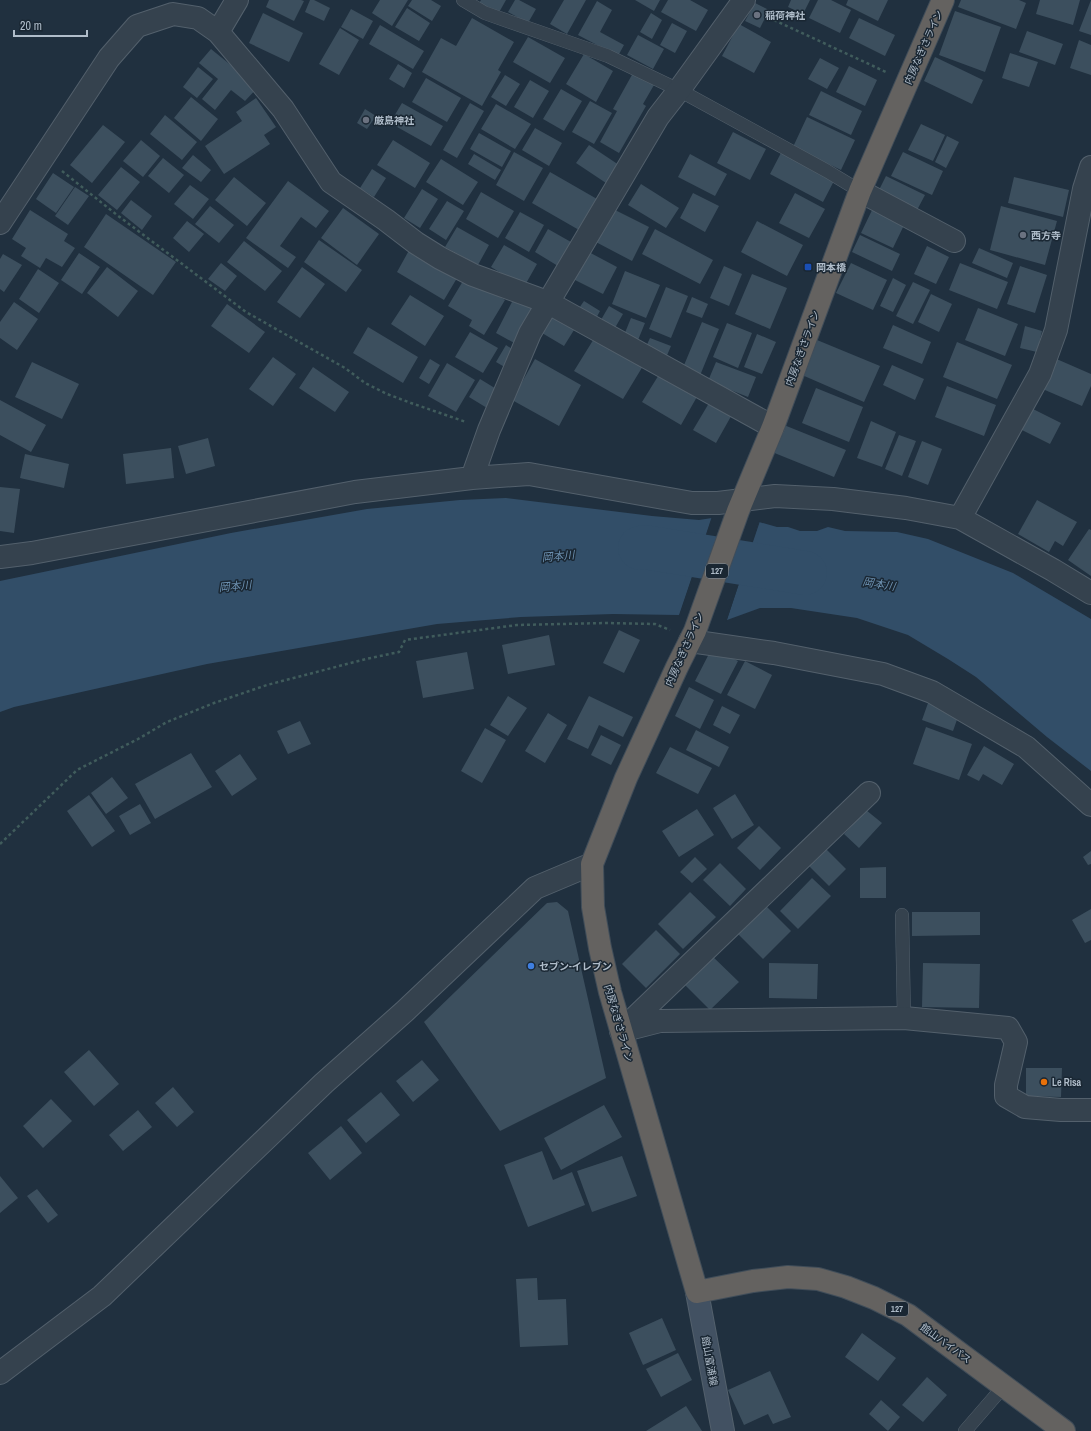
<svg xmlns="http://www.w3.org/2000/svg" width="1091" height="1431" font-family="'Archivo Narrow','Noto Sans JP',sans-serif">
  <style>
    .water { fill: #324e68 }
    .pier { fill: #20303f }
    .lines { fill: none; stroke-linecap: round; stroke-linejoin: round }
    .river { stroke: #324e68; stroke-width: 44 }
    .building { fill: #3c4f5e }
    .service-casing { stroke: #53606c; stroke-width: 14 }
    .minor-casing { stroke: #53606c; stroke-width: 24 }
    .secondary-casing { stroke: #53606c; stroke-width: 24 }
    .trunk-casing { stroke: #404d59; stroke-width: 24 }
    .path { stroke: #405c5c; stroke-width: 2.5; stroke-dasharray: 3 3; stroke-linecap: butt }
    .service { stroke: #35424e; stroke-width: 13 }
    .minor { stroke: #35424e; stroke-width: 22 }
    .secondary { stroke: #425162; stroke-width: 22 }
    .trunk { stroke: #646260; stroke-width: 22 }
    .worship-dot { fill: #6b7280; stroke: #1a2733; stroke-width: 1.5 }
    .transit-dot { fill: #1a4fb4; stroke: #1a2733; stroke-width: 1.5 }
    .shop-dot { fill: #3f7fe0; stroke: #1a2733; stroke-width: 1.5 }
    .food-dot { fill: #e8710a; stroke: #1a2733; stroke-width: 1.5 }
    .labels { text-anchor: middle; stroke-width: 3; stroke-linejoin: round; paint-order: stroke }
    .shield { fill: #1a2733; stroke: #83909d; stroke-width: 1 }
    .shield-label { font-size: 9px; font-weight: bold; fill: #b0bdca }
    .poi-label { font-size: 10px; font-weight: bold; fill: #b0bdca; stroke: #1a2733; text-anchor: start }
    .street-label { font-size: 10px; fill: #b0bdca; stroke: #1a2733 }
    .water-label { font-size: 11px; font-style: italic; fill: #6d91b1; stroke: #1a2733 }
  </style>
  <rect width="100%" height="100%" fill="#20303f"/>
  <!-- water -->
  <path class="water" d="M506 498 652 516 699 520 712 518 679 615 613 614 521 617 437 624 207 664 14 707 0 712V581L231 533 367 509 460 500Z
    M759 522 777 527H788L800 531H817L828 527 845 531 897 532 928 539 1013 573 1091 619V771L1047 737 976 677 948 659 908 635 857 618 791 608H760L727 620Z"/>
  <!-- pier -->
  <path class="pier" d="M712 516 713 518 681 616 679 617Z
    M759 521H760L726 622 725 619Z"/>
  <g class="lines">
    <!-- river -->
    <path class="river" d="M640 548 644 547 805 573"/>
  </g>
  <!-- building -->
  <path class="building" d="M269 0H301L304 1 294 21 266 7Z
    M310 0H314L330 8 324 21 305 12Z
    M380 0H408L392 26 372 13Z
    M412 0H431L441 6 432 21 408 6Z
    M481 0H506L497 16 478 5Z
    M515 0H519L536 9 528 23 508 12Z
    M564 0H586L567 34 550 24Z
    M635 0H660L654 11Z
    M668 0H690L708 10 696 31 661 12Z
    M791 0H810L803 14 788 7Z
    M818 0H831L851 10 840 33 809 18Z
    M848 0H888L878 21 846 5Z
    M961 0H1019L1026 3 1016 29 958 7Z
    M1040 0H1080L1073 25 1036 14Z
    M1091 0V35L1079 31Z
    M597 1 612 10 600 32 624 45 618 56 578 35Z
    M755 3 769 10 760 28 745 21Z
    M407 8 430 23 419 41 395 27Z
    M351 9 373 21 363 39 341 27Z
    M955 11 1001 27 985 72 939 55Z
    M263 13 303 33 289 62 249 43Z
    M651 13 662 20 652 39 640 32Z
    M472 18 514 42 498 70 501 72 482 106 422 72 441 38 456 46Z
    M859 18 895 35 885 56 849 38Z
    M672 23 687 31 675 53 660 45Z
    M739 24 771 42 754 73 722 56Z
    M380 25 424 51 413 69 369 44Z
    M340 28 359 40 339 75 319 64Z
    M1027 31 1063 44 1055 65 1019 52Z
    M638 35 664 49 653 69 627 55Z
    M528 37 565 58 550 83 513 62Z
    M1079 40 1091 45V75L1070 68Z
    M211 49 258 87 245 101 231 90 215 110 202 99 218 79 199 63Z
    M1010 53 1038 62 1029 87 1002 78Z
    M584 54 613 71 596 102 566 84Z
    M935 57 983 80 972 104 924 81Z
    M820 58 839 68 827 89 808 79Z
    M398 64 412 73 404 88 389 79Z
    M849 66 877 80 865 106 836 92Z
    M198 67 213 79 197 98 183 87Z
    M633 73 654 85 643 104 646 106 619 153 600 142 617 111 613 109Z
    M505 75 520 84 506 106 491 97Z
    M426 78 461 98 447 122 412 102Z
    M530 80 549 91 533 118 514 107Z
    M561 89 582 101 564 131 543 119Z
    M821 91 862 111 851 135 809 115Z
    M191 97 218 119 201 141 174 118Z
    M256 98 276 127 264 135 270 144 224 174 205 146 242 121 236 112Z
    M590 101 612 113 594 144 572 132Z
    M402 103 443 126 431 146 390 123Z
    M470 103 484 111 457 158 443 150Z
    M496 104 531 124 515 149 481 129Z
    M365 109 376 116 367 129 357 123Z
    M165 115 197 142 182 160 150 134Z
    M807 117 855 140 841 170 793 147Z
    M921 124 945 135 933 161 908 150Z
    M103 125 125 142 92 183 70 165Z
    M535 128 562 143 549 166 522 150Z
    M733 132 766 149 750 180 717 163Z
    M479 133 511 151 502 167 470 149Z
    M947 136 959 142 946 168 935 162Z
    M141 140 160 156 143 177 123 161Z
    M393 140 430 163 415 188 377 165Z
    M589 145 619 165 606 183 576 163Z
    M782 151 835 179 823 202 770 174Z
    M514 152 543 168 524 201 496 185Z
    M903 152 943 171 932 195 891 176Z
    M474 154 501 170 495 180 468 164Z
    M690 154 727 174 715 196 678 177Z
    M193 155 211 170 201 182 182 168Z
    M163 158 184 175 169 193 148 176Z
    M441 159 478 182 463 205 426 182Z
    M121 167 140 182 117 210 98 195Z
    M372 169 386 178 374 197 360 188Z
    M550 172 597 199 579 230 532 203Z
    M53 173 74 187 56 213 36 199Z
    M886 176 925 195 916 212 877 194Z
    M234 177 266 203 247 226 215 200Z
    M1014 177 1069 190 1063 217 1008 203Z
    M288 181 329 211 316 228 301 217 280 246 296 257 288 268 246 238Z
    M641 184 679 208 666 228 628 205Z
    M190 185 209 199 193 219 174 204Z
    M75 187 89 196 68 225 55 216Z
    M422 189 438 199 420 228 404 218Z
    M481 192 514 211 498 238 466 219Z
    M693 193 719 206 705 232 680 218Z
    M795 193 825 209 809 238 779 223Z
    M131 200 152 216 142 230 121 213Z
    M447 201 464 211 446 240 429 229Z
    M210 206 234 225 219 243 195 224Z
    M874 206 906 221 893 248 861 233Z
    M1001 206 1057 221 1045 265 990 250Z
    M609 207 649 227 632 261 592 240Z
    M343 208 379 234 357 265 321 238Z
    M30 210 68 234 64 241 75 248 62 267 46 258 40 268 21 256 26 248 12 239Z
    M520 212 544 225 529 252 505 238Z
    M106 214 176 262 153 295 84 247Z
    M187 221 204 234 189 252 173 238Z
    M757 221 803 245 787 276 741 252Z
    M457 227 489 245 478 265 445 247Z
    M548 229 571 242 558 266 535 252Z
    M655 229 713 260 700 284 642 254Z
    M860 235 900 254 892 271 852 252Z
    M319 240 362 270 346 292 304 262Z
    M244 241 282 271 265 291 227 262Z
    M412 245 460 273 444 300 397 272Z
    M504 245 537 264 524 287 491 267Z
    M927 246 949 257 936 284 914 274Z
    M979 248 1013 263 1007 278 972 263Z
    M585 250 617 267 603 294 571 278Z
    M79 253 100 267 82 294 61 280Z
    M3 254 22 265 4 292 0 289V259Z
    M221 263 237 276 225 291 208 279Z
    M851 263 887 280 873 310 836 293Z
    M960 263 1008 282 997 309 949 290Z
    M724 266 742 274 729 306 710 298Z
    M1020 266 1047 275 1035 313 1007 304Z
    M107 267 138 291 118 317 87 293Z
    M302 267 325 284 300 318 277 302Z
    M38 269 59 283 39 313 19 299Z
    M625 271 660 285 646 318 612 304Z
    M752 274 787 288 770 329 735 314Z
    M466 276 505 300 484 335 469 326 472 320 448 306Z
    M893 278 906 285 893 312 880 306Z
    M913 282 930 290 913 324 896 316Z
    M666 287 688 296 671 338 649 329Z
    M931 294 952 304 939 332 918 322Z
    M410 295 444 316 425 346 391 324Z
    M692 297 708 304 702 318 686 312Z
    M514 298 535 308 516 344 496 333Z
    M584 301 600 311 594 322 577 311Z
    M14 302 38 319 17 350 0 338V322Z
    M227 304 265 332 249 353 211 326Z
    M609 306 623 314 612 333 598 325Z
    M978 308 1018 324 1005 356 965 340Z
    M552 316 574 330 564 346 542 333Z
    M631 318 645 323 636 345 622 340Z
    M702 322 719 329 699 378 682 370Z
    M727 323 752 333 738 368 713 357Z
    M893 325 931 342 922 364 883 348Z
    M1025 326 1042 331 1037 352 1020 348Z
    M368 327 418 357 403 383 353 353Z
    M470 332 498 348 483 373 455 357Z
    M757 334 776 342 762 374 744 367Z
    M595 337 643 366 623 399 574 371Z
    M650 338 671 346 665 360 644 351Z
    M817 340 880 366 864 402 802 375Z
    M957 342 1012 365 997 399 943 377Z
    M506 345 518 353 508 369 496 362Z
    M273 357 296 374 273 406 249 389Z
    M1052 357 1091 374V386L1082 406 1038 387Z
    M430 359 440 365 429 384 419 378Z
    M535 359 581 385 559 426 512 400Z
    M32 362 79 384 62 419 15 397Z
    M716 362 756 377 748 397 708 381Z
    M447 363 475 380 456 412 428 396Z
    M892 365 924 379 915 400 883 385Z
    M313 367 349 392 335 412 299 388Z
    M660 373 698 395 681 425 642 402Z
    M480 379 498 390 487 408 469 397Z
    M947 386 996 405 984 436 935 417Z
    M816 388 863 407 849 442 802 423Z
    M712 398 734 411 716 443 693 430Z
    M0 400 46 425 31 452 0 435Z
    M1031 408 1061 423 1050 444 1020 429Z
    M871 421 896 432 882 467 857 458Z
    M784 425 846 450 834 477 772 452Z
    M899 435 916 441 902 476 885 469Z
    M208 438 215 466 186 474 178 446Z
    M922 441 942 449 928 485 908 477Z
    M171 448 174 478 126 484 123 454Z
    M25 454 69 464 64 488 20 478Z
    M0 487 20 489 14 533 0 531Z
    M1037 500 1077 522 1063 546 1055 541 1049 552 1018 534Z
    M1089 529 1091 530V576L1068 560Z
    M619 630 640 640 624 673 603 663Z
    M549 635 555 665 508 674 502 645Z
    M712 648 738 661 721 694 695 681Z
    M467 652 474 689 423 698 416 661Z
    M745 661 772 675 755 709 727 695Z
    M689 687 714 700 700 729 675 716Z
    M508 696 527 708 508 736 490 725Z
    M589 696 633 717 623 737 599 725 588 749 567 739Z
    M928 703 959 714 953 731 922 720Z
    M722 706 740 715 730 734 713 725Z
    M548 713 567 725 545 763 525 751Z
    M300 721 311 744 288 754 277 731Z
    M926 727 972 744 959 780 913 764Z
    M485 728 506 740 482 783 461 771Z
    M696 730 729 747 719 767 686 750Z
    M601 735 621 745 611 765 591 755Z
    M984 746 1014 764 1002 785 983 774 979 781 967 775Z
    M670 747 712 768 698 794 656 773Z
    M191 753 212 787 155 819 135 784Z
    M240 754 257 779 232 796 215 771Z
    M112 777 128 798 106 814 91 793Z
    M735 794 754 825 732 839 713 808Z
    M89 795 115 831 92 847 67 811Z
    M140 804 151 823 130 835 119 816Z
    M697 809 714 835 679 857 662 831Z
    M866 810 882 823 859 848 844 834Z
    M759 826 781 848 760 870 737 848Z
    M823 846 846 869 829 886 806 863Z
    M1091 851V864L1088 865 1083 857Z
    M695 857 707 869 692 883 680 872Z
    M720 863 746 889 730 906 703 880Z
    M886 867V898H860V868Z
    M812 878 831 896 798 929 780 911Z
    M690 892 716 917 683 949 658 924Z
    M557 902 568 911 606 1078 500 1131 424 1022 547 903Z
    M766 906 791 931 763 959 738 934Z
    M1091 909V940L1085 943 1072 920Z
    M912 912H980V935L912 936Z
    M656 930 680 954 646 988 622 964Z
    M709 953 739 982 710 1010 682 982Z
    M769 963 818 964 817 999 769 998Z
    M923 963 980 964 979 1008 922 1007Z
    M89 1050 119 1084 94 1106 64 1072Z
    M422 1060 439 1080 413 1102 396 1081Z
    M1026 1068H1062L1061 1097 1026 1096Z
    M173 1087 194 1112 177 1127 155 1103Z
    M381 1092 400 1115 366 1143 347 1120Z
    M51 1099 72 1121 43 1148 23 1126Z
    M604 1105 622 1137 561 1170 544 1138Z
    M138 1110 152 1127 123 1151 109 1135Z
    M341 1126 362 1153 330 1180 308 1153Z
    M542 1151 553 1180 572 1172 585 1205 528 1227 504 1165Z
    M622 1156 637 1196 592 1212 577 1171Z
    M0 1176 18 1198 0 1213Z
    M37 1189 58 1215 48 1223 27 1196Z
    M537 1278 538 1300 566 1299 568 1345 520 1347 516 1279Z
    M662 1318 676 1350 643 1365 629 1333Z
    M862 1333 896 1358 878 1381 845 1357Z
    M678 1353 692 1380 661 1397 646 1369Z
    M770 1371 791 1417 773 1424 768 1414 744 1425 728 1390Z
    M927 1377 947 1395 923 1422 902 1405Z
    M881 1400 900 1417 888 1431 869 1414Z
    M686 1406 702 1431H646Z"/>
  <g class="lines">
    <!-- service casing -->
    <g class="service-casing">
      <path id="service" d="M463 0 485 13 608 56 679 90 827 171 860 191
        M902 915 904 1018
        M965 1431 1004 1386"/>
    </g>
    <!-- minor casing -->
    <g class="minor-casing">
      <path id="minor" d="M218 32 237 0
        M860 191 954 241
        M0 223 109 58 137 26 173 14 198 18 218 32 283 109 331 182 386 220 416 243 440 258 473 275 547 302 773 427
        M472 478 489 430 530 333 658 117 679 90 744 0
        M960 518 1040 374 1056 330 1084 189 1091 167
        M0 557 32 553 355 492 472 478 529 474 692 503H718L775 496 833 499 906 508 960 518 1053 570 1091 593
        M690 641 774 653 883 674 932 692 1026 747 1091 805
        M622 1030 869 793
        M621 1031 660 1021 904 1018 1008 1028 1016 1042 1006 1085V1096L1025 1107 1061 1110H1091
        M0 1373 102 1296 324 1083 405 1011 535 888 592 864"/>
    </g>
    <!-- secondary casing -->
    <g class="secondary-casing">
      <path id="secondary" d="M697 1292 723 1431"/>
    </g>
    <!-- trunk casing -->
    <g class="trunk-casing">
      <path id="trunk" d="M943 0 860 191 773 427 738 511 695 631 677 667 626 778 592 864 593 907 600 948 610 992 697 1292 753 1281 788 1277 818 1279 846 1287 874 1298 908 1315 1064 1431"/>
    </g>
    <!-- path -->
    <path class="path" d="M774 20 886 72
      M62 171 117 215 246 312 345 368 365 383 387 394 411 403 466 422
      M0 844 77 770 138 739 167 722 214 703 267 685 366 659 399 652 405 640 517 625 606 623 655 624 670 630"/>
    <!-- service -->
    <use href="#service" class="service"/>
    <!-- minor -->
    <use href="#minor" class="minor"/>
    <!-- secondary -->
    <use href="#secondary" class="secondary"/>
    <!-- trunk -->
    <use href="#trunk" class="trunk"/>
  </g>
  <!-- markers -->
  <g class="worship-dot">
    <circle cx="757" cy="15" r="4"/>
    <circle cx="366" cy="120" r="4"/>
    <circle cx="1023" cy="235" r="4"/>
  </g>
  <rect class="transit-dot" x="804" y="263" width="8" height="8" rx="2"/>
  <circle class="shop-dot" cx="531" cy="966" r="4"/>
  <circle class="food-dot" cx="1044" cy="1082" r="4"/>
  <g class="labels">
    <!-- shield labels -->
    <g class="shield">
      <rect x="706" y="564" width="22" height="14" rx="3"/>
      <rect x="886" y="1302" width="22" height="14" rx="3"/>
    </g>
    <g class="shield-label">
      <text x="717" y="574">127</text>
      <text x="897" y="1312">127</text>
    </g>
    <!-- poi labels -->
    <g class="poi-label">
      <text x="765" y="19">稲荷神社</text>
      <text x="374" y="124">厳島神社</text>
      <text x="1031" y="239">西方寺</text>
      <text x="816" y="271">岡本橋</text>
      <text x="539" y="970">セブン-イレブン</text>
      <text x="1052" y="1086">Le Risa</text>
    </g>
    <!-- street labels -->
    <g class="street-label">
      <text transform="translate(923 47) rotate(-66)" y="4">内房なぎさライン</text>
      <text transform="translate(802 348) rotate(-70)" y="4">内房なぎさライン</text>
      <text transform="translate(684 649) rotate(-66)" y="4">内房なぎさライン</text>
      <text transform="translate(619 1023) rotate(74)" y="4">内房なぎさライン</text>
      <text transform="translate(946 1343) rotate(36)" y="4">館山バイパス</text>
      <text transform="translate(710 1361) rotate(80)" y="4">館山富浦線</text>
    </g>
    <!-- water labels -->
    <g class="water-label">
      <text transform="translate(558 556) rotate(-5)" y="4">岡本川</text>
      <text transform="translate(879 584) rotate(9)" y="4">岡本川</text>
      <text transform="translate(235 586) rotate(-5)" y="4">岡本川</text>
    </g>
  </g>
  <!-- scale -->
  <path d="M14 30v6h73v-6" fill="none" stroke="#b0bdca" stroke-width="2"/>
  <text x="20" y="30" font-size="12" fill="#b0bdca" stroke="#1a2733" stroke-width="3" paint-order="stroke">20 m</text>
</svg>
